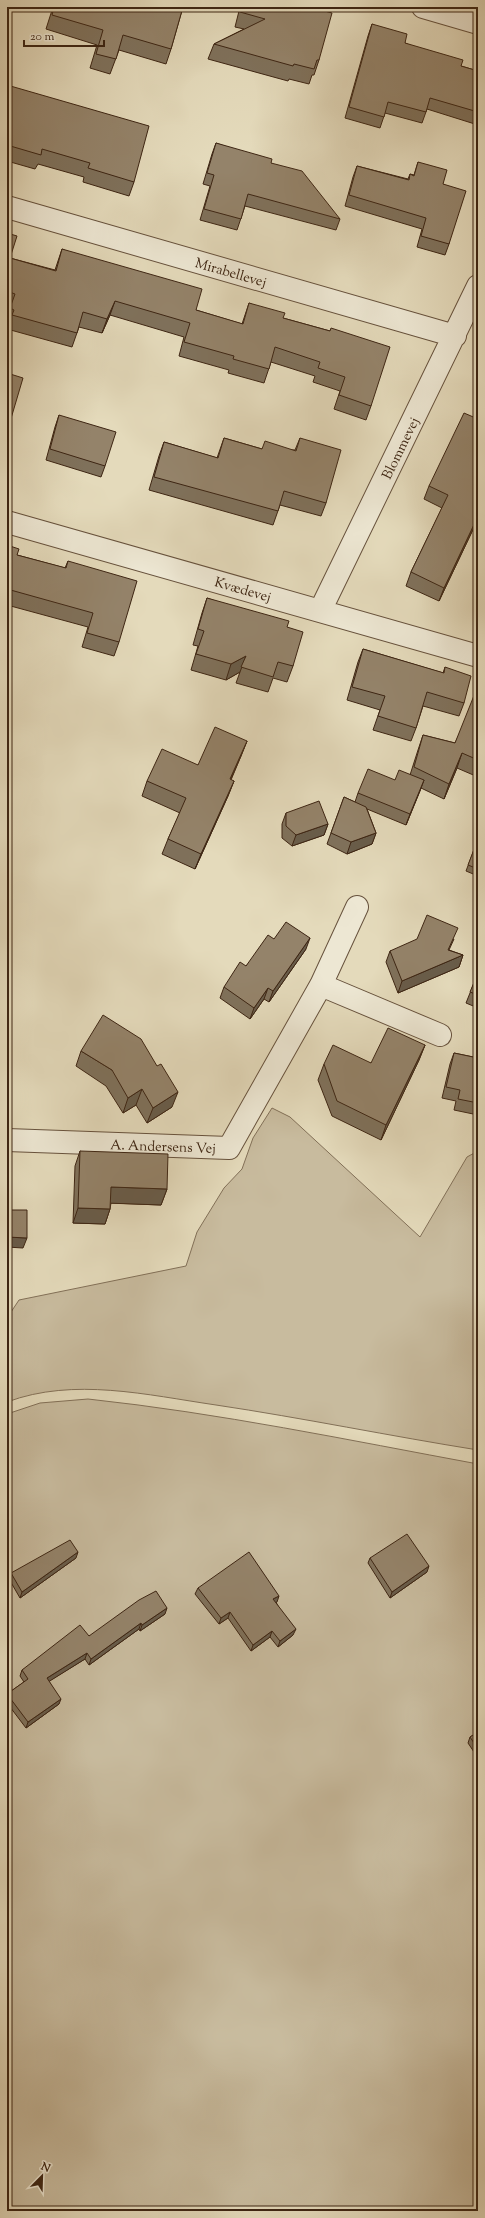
<svg xmlns="http://www.w3.org/2000/svg" width="485" height="2218" font-family="'Sorts Mill Goudy',serif">
  <style>
    .green { fill: #c8bb9e; stroke: #827058 }
    .lines { fill: none; stroke-linecap: round; stroke-linejoin: round }
    .street-casing { stroke: #67523d; stroke-width: 24 }
    .street { stroke: #ede7d3; stroke-width: 22 }
    .wall { fill: #7f715b; stroke: #3d2513 }
    .shaded-wall { fill: #685c4a; stroke: #3d2513 }
    .building { fill: #94836a; stroke: #3d2513 }
    .labels { text-anchor: middle; stroke-width: 3; stroke-linejoin: round; paint-order: stroke }
    .street-label { font-size: 14px; fill: #3d2513; stroke: #ede7d3 }
  </style>
  <rect width="100%" height="100%" fill="#e4dabb"/>
  <filter id="stains"><feTurbulence type="fractalNoise" baseFrequency=".005" numOctaves="4"/><feColorMatrix values="0 0 0 0 .2 0 0 0 0 .09 0 0 0 0 .02 0 0 0 .5 -.17"/></filter>
  <radialGradient id="worn" r=".72"><stop offset=".6" stop-color="#630" stop-opacity="0"/><stop offset="1" stop-color="#630" stop-opacity=".3"/></radialGradient>
  <!-- green -->
  <path class="green" d="M272 1108 290 1117 420 1237 467 1157 478 1151V1450C390 1436 303 1418 216 1405 147 1395 74 1377 7 1402V1318L19 1300 186 1266 197 1232 224 1188 242 1169 253 1138Z
    M88 1399C219 1413 348 1440 478 1464V2211H7V1414L40 1403Z"/>
  <g class="lines">
    <!-- street casing -->
    <g class="street-casing">
      <path id="street" d="M423 7 478 23
        M7 207 455 336
        M7 522 478 656
        M320 611 478 286
        M321 985 440 1035
        M7 1140 229 1148 321 985 357 907"/>
    </g>
    <!-- street -->
    <use href="#street" class="street"/>
  </g>
  <!-- wall -->
  <path class="wall" d="M53 7H183L171 49 166 64 119 50 110 74 90 68 97 45 46 29Z
    M240 7H310L319 60 314 75H312L309 84 289 79 288 81 208 59 214 44 244 29 235 27Z
    M372 24 405 43 461 66 478 71V125L427 109 422 123 385 113 380 128 345 118 368 36Z
    M7 85 134 182 129 196 83 182 84 177 38 164 35 169 7 161Z
    M216 143 271 163 340 219 336 230 245 206 237 230 200 220 210 186 203 184 212 154Z
    M418 162 443 184 449 244 445 255 417 247 422 229 345 206 353 177 357 166 408 179 410 174 414 175Z
    M7 233 10 258 55 270 62 249 196 310 242 324 249 303 283 318 330 331 371 406 366 420 334 409 340 391 313 382 315 376 271 362 264 383 228 373 229 370 179 356 184 337 110 315 102 333 79 327 72 347 7 329 9 324 7 323V316L9 308 7 307Z
    M59 415 105 466 101 477 46 460 55 427Z
    M478 419V470L476 475 478 476V519L439 601 406 586 411 572 442 508 424 499 429 486Z
    M224 438 262 449 295 450 300 438 326 503 321 516 280 505 273 525 149 490 159 456 164 442 217 458Z
    M7 545 17 555 65 568 68 561 119 642 114 656 82 647 88 627 7 605Z
    M207 598 287 627 293 666 287 682 273 678 268 692 236 683 240 672 226 680 191 670 198 646 193 645 202 613Z
    M363 649 443 673 445 667 464 703 459 716 423 706 416 728 411 741 373 730 380 710 347 700 358 662Z
    M478 695V777L457 768 444 799 421 788 406 825 367 809 376 833 372 844 347 854 327 844 344 797 355 802 358 793 410 775 418 750 423 735 455 743Z
    M247 741 241 756 231 780 234 781 228 796 195 869 162 854 168 839 180 813 142 796 147 781 198 765Z
    M286 813 328 824 324 835 292 846 282 838V824Z
    M478 839V876L466 871Z
    M274 939 306 949 269 1002 264 999 250 1019 220 998 224 987Z
    M454 939 449 950 463 955 459 967 398 993 386 962 390 951Z
    M478 973V1008L466 1003Z
    M425 1045 419 1060 381 1140 332 1116 318 1080 324 1064 371 1063Z
    M81 1051 172 1107 147 1123 136 1105 123 1113 106 1086 76 1066Z
    M454 1053 478 1058V1115L454 1110 456 1101 442 1098 450 1064Z
    M80 1151 167 1189 161 1205 111 1203 110 1209 105 1224 73 1223 75 1166Z
    M76 1558 20 1598 9 1579 11 1573Z
    M370 1558 427 1572 390 1598 368 1563Z
    M198 1588 277 1602H276L293 1635 278 1647 270 1637 251 1651 228 1618 219 1624 195 1594Z
    M165 1614 140 1631 139 1629 89 1665 85 1659 49 1681 59 1704 26 1728 7 1703V1694L24 1682 20 1676 22 1670 89 1636Z
    M478 1732V1758L468 1743 470 1737Z"/>
  <!-- shaded-wall -->
  <path class="shaded-wall" d="M115 301 110 315 102 333 107 319Z
    M478 467V470L470 488 475 475Z
    M478 516V519L439 601 444 588Z
    M246 656 240 672 226 680 231 664Z
    M247 741 241 756 224 795 230 779Z
    M462 753 457 768 444 799 449 784Z
    M424 780 420 791 406 825 410 814Z
    M234 781 228 796 195 869 201 854Z
    M328 824 324 835 292 846 296 835Z
    M376 833 372 844 347 854 351 842Z
    M310 938 306 949 269 1002 273 991Z
    M463 955 459 967 398 993 402 981Z
    M268 988 264 999 250 1019 254 1008Z
    M425 1045 419 1060 381 1140 386 1125Z
    M142 1089 136 1105 123 1113 128 1098Z
    M178 1092 172 1107 147 1123 153 1108Z
    M111 1187 167 1189 161 1205 106 1203Z
    M78 1208 110 1209 105 1224 73 1223Z
    M7 1237 27 1238 23 1248 7 1247Z
    M78 1552 76 1558 20 1598 22 1592Z
    M429 1566 427 1572 390 1598 392 1592Z
    M279 1596 277 1602 271 1605 273 1599Z
    M167 1608 165 1614 140 1631 142 1625Z
    M230 1612 228 1618 219 1624 221 1618Z
    M141 1623 139 1629 89 1665 91 1659Z
    M296 1629 293 1635 278 1647 280 1641Z
    M272 1631 270 1637 251 1651 253 1645Z
    M87 1653 85 1659 45 1684 47 1678Z
    M61 1699 59 1704 26 1728 28 1722Z"/>
  <!-- building -->
  <path class="building" d="M54 7H183L171 49 123 35 116 59 96 54 103 30 52 15Z
    M242 7H310L332 13 319 60H317L314 69 294 64 293 66 214 44 265 19 240 12Z
    M372 24 407 34 405 43 463 60 461 66 478 71V112L430 98 426 112 388 102 384 117 349 107Z
    M7 85 149 126 134 182 88 168 90 163 42 149 41 155 7 145Z
    M216 143 272 159 271 163 302 171 340 219 248 194 241 219 204 209 214 175 207 173Z
    M418 162 447 170 443 184 466 191 449 244 421 236 426 218 349 195 357 166 409 180 410 174 414 176Z
    M7 233 17 236 10 258 56 271 62 249 202 289 196 310 243 324 249 303 285 313 283 318 330 331 331 328 390 347 371 406 339 395 345 377 318 368 320 362 275 347 269 369 233 359 234 356 184 342 190 323 115 301 107 319 83 312 77 333 12 315 14 310 10 308 15 294 7 291Z
    M7 362H9L7 369Z
    M7 373 23 378 7 432Z
    M464 413 478 419V467L475 475 478 476V516L444 588 411 572 448 495 429 486Z
    M59 415 116 432 105 466 50 449Z
    M224 438 262 449 265 441 296 451 300 438 341 450 326 503 284 491 278 511 154 477 164 442 218 458Z
    M7 545 19 549 17 555 66 568 68 561 137 581 119 642 87 633 93 613 7 589Z
    M207 598 289 621 287 627 303 632 293 666 278 662 273 677 241 667 246 656 231 664 196 654 204 631 198 629Z
    M363 649 444 673 445 667 471 676 464 703 427 692 416 728 378 716 385 696 352 687Z
    M475 693 478 695V760L462 753 449 784 414 767 423 735 455 743Z
    M215 727 247 741 230 779 234 781 201 854 168 839 186 798 147 781 162 749 198 765Z
    M368 769 395 780 399 770 424 780 410 814 358 793Z
    M344 797 366 807 376 833 351 842 331 833Z
    M319 801 328 824 296 835 286 826V813Z
    M478 839V869L468 865Z
    M427 915 458 928 448 950 463 955 402 981 390 951 417 939Z
    M286 922 310 938 273 991 268 988 254 1008 224 987 240 962 246 966 268 935 274 939Z
    M478 973V995L470 992Z
    M103 1015 141 1039 157 1066 161 1064 178 1092 153 1108 142 1089 128 1098 112 1070 81 1051Z
    M388 1028 425 1045 386 1125 337 1101 324 1064 333 1045 371 1063Z
    M454 1053 478 1058V1103L458 1099 460 1090 446 1087Z
    M80 1151 168 1154 167 1189 111 1187 110 1209 78 1208Z
    M7 1155H8L7 1189Z
    M7 1210H27V1238L7 1237Z
    M407 1534 429 1566 392 1592 370 1558Z
    M70 1540 78 1552 22 1592 11 1573Z
    M249 1552 279 1596 273 1599 296 1629 280 1641 272 1631 253 1645 230 1612 221 1618 198 1588Z
    M156 1591 167 1608 142 1625 141 1623 91 1659 87 1653 47 1678 61 1699 28 1722 7 1694 28 1679 22 1670 80 1625 89 1636 139 1600Z
    M478 1732V1749L470 1737Z"/>
  <g class="labels">
    <!-- street labels -->
    <g class="street-label">
      <text transform="translate(231 272) rotate(16)" y="5">Mirabellevej</text>
      <text transform="translate(400 448) rotate(-64)" y="5">Blommevej</text>
      <text transform="translate(243 589) rotate(16)" y="5">Kvædevej</text>
      <text transform="translate(163 1146) rotate(2)" y="5">A. Andersens Vej</text>
    </g>
  </g>
  <!-- margin -->
  <rect width="485" height="2218" fill="none" stroke="#e4dabb" stroke-width="24"/>
  <rect x="8" y="8" width="469" height="2202" fill="none" stroke="#3d2513" stroke-width="2"/>
  <rect x="12" y="12" width="461" height="2194" fill="none" stroke="#3d2513"/>
  <!-- north arrow -->
  <g transform="translate(42 2176) rotate(23)" stroke="#ede7d3" stroke-width="3" paint-order="stroke">
  <path d="M0-3L7 15L0 10L-7 15Z" fill="#3d2513"/>
  <text y="-6" font-size="11" font-weight="bold" text-anchor="middle" fill="#3d2513">N</text>
  </g>
  <!-- scale -->
  <path d="M24 40v6h80v-6" fill="none" stroke="#3d2513" stroke-width="2"/>
  <text x="30" y="40" font-size="12" fill="#3d2513" stroke="#ede7d3" stroke-width="3" paint-order="stroke">20 m</text>
  <rect width="100%" height="100%" filter="url(#stains)"/>
  <rect width="100%" height="100%" fill="url(#worn)"/>
</svg>
